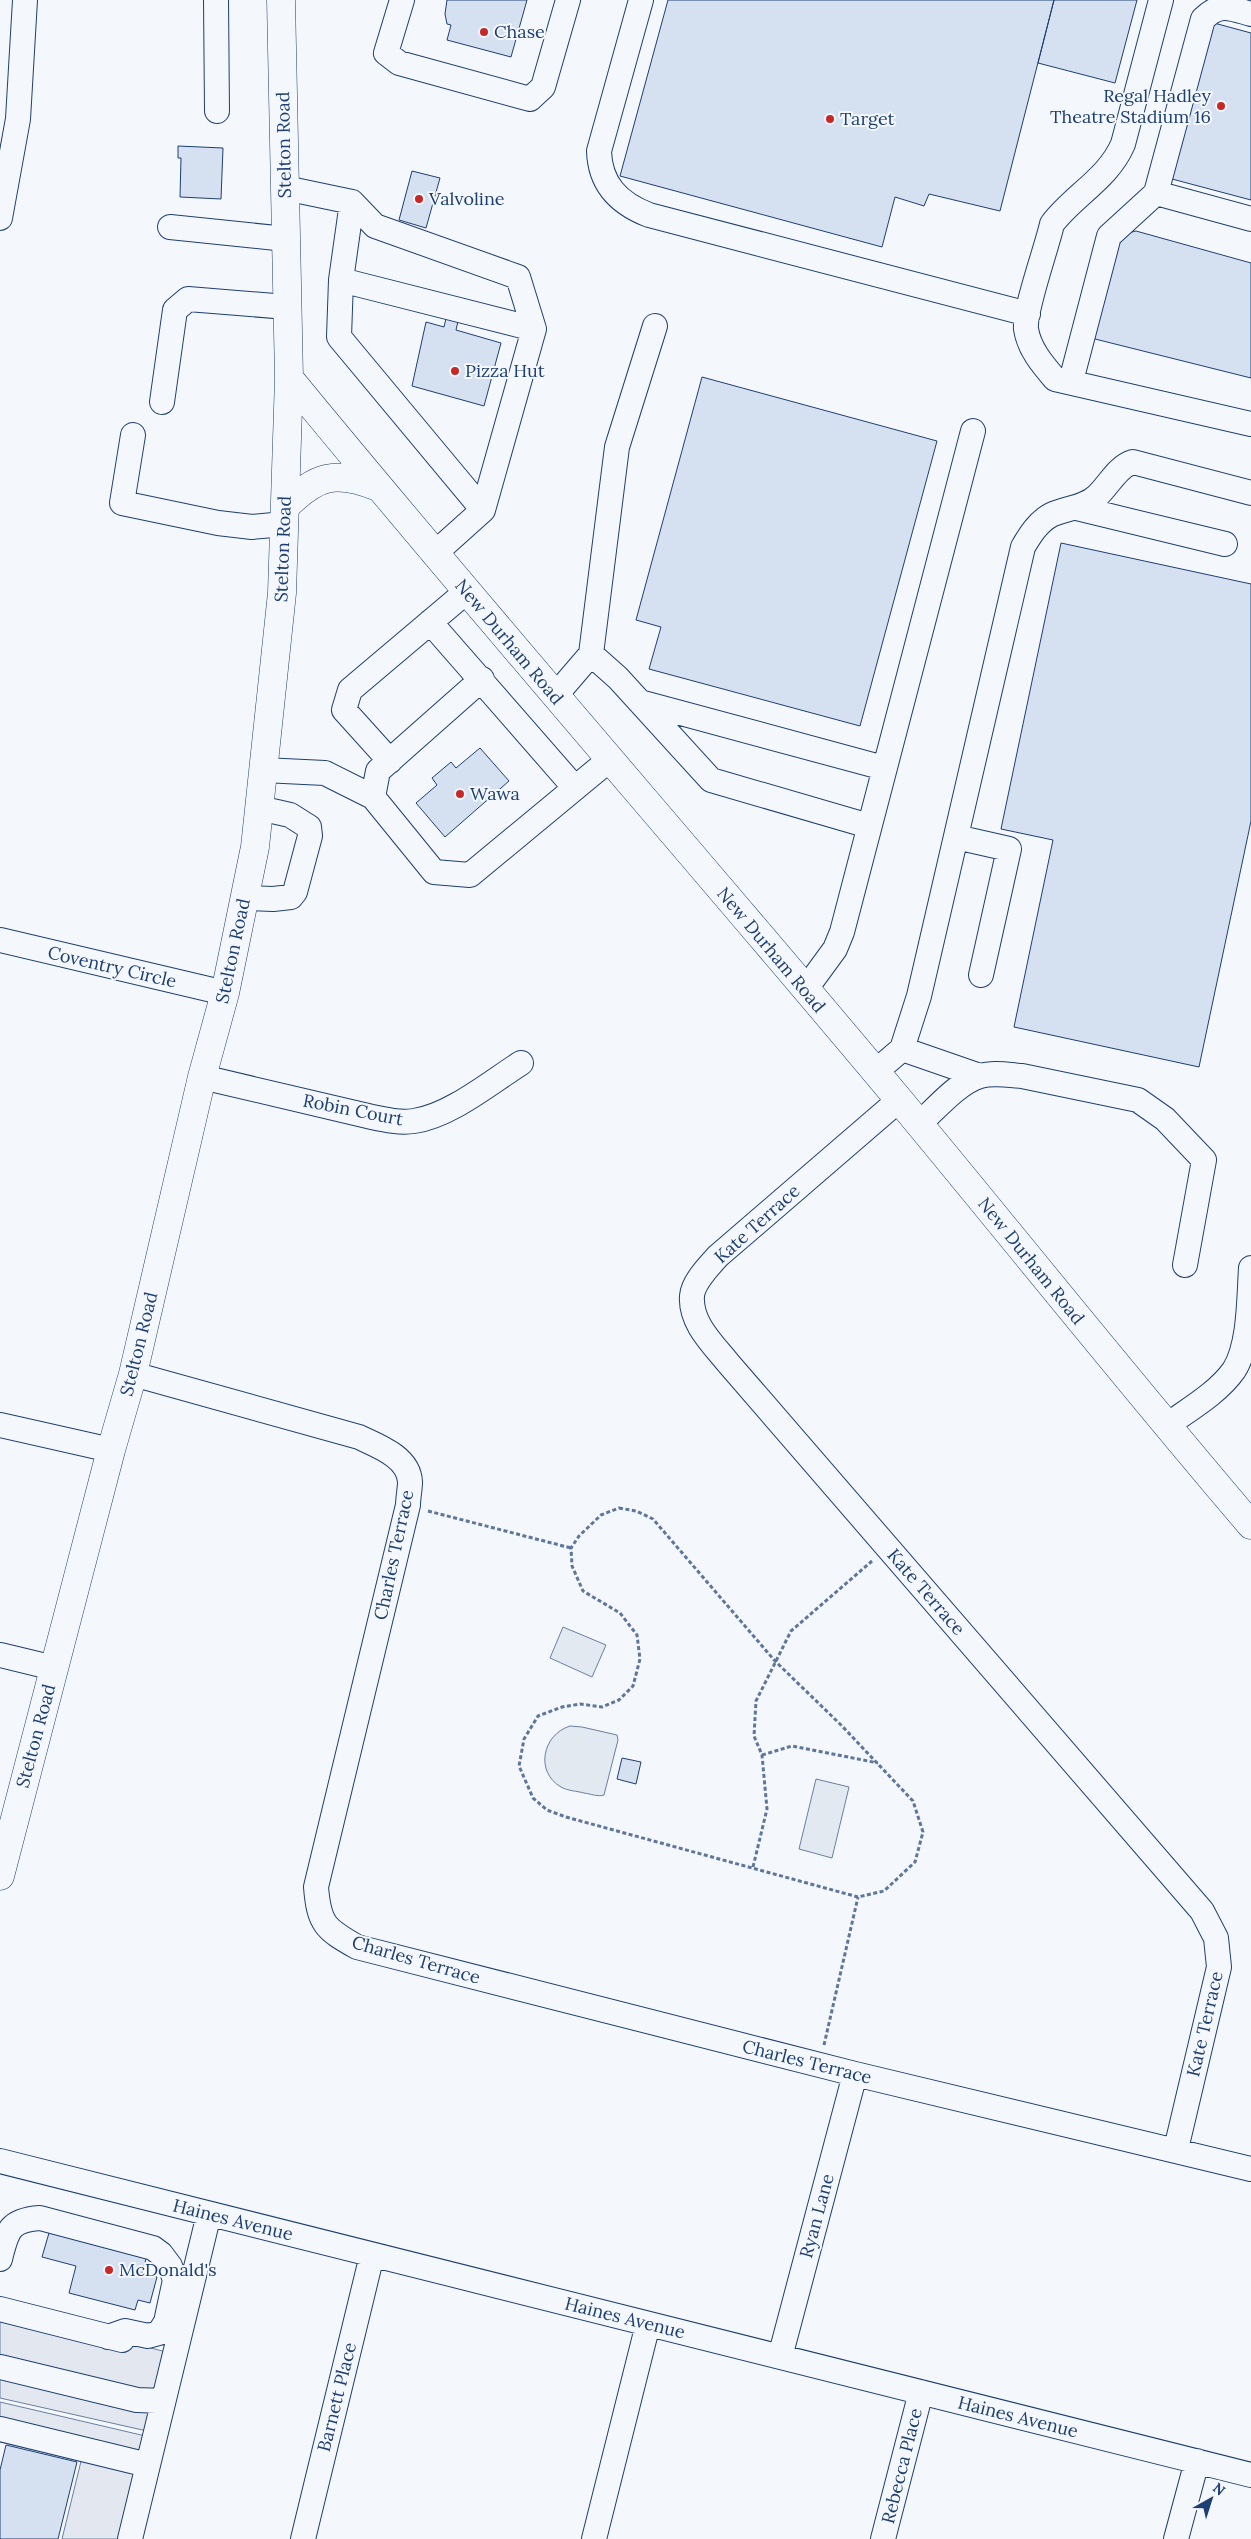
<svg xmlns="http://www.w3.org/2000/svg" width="1251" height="2539" font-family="Lora,serif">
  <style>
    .green { fill: #e3e9f0; stroke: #687fa3 }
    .parking { fill: #e3e8f0; stroke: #687fa3 }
    .building { fill: #d5e0f0; stroke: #1d3f73 }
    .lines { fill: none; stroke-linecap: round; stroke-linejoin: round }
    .minor-casing { stroke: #1d3f73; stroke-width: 26 }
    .major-casing { stroke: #1d3f73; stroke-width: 29 }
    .path { stroke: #5e769c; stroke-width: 3; stroke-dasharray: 4 2.5; stroke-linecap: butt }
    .minor { stroke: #f4f7fb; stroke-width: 24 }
    .major { stroke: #f4f7fb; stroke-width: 28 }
    .poi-dot { fill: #c62828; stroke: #f4f7fb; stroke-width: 2 }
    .labels { text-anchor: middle; stroke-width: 4; stroke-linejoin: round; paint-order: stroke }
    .poi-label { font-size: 18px; fill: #1d3f73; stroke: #f4f7fb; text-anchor: start }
    .street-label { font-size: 18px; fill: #1d3f73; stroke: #f4f7fb }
  </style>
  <rect width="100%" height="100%" fill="#f4f7fb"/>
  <!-- green -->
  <path class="green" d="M563 1627 606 1645 592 1677 550 1658Z
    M570 1726 582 1727 617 1735 618 1740 604 1795C598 1797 591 1794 584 1793 577 1791 568 1791 561 1787 535 1772 542 1735 570 1726Z
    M816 1779 849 1787 832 1858 799 1849Z"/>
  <!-- parking -->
  <path class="parking" d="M0 2309 174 2354 156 2433 0 2398Z
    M0 2402 154 2438 130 2539H62L84 2449 0 2440Z"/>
  <!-- building -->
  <path class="building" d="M447 0H527L511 57 447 40 451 25 447 24 445 14Z
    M668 0H1054L1000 211 929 194 924 206 895 197 882 247 620 176Z
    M1054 0H1137L1115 83 1038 63Z
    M1214 23 1251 33V200L1172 179Z
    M178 146 223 148 221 199 180 197 181 158H178Z
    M412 171 440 178 426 228 399 220Z
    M1136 231 1251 263V378L1091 338 1117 246 1128 233Z
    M447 314 459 317 456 330 501 343 484 406 412 386 426 322 444 327Z
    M702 377 937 441 860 726 649 669 661 627 636 620Z
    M1061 543 1251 584V821L1199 1067 1014 1027 1053 840 1001 829Z
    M480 748 509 781 445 837 416 803 437 785 432 778 451 762 456 768Z
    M622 1758 641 1762 636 1784 617 1779Z
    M51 2226 148 2252 142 2273 157 2277 150 2303 138 2300 135 2310 69 2293 76 2266 42 2257Z
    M6 2445 77 2462 58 2539H0V2470Z"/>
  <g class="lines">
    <!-- minor casing -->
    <g class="minor-casing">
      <path id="minor" d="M216 0 217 111
        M402 0 386 53 399 63 530 99 543 87 568 0
        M641 0 599 151C600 184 618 203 649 215L1028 314
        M1161 0 1123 144C1108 179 1074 195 1052 224 1047 247 1024 310 1026 329 1029 349 1043 365 1055 379L1251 424
        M285 188 352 202 375 226 518 277 534 329
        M1156 193 1203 19C1220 2 1230 8 1251 14
        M352 202 341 280 339 337 483 510
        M0 218 18 119 25 0
        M170 227 286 239
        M341 280 534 329 483 510 434 554
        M1071 381 1109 236 1156 193 1251 219
        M162 402 175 310 188 299 287 307
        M133 435 122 503 218 523 252 527 284 524
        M1077 508 1225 544
        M430 622 575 788
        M591 654 617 447 655 326
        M555 696 591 654 618 678 711 780 869 826
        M640 702 884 768
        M390 761 344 710 350 690 466 592
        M263 770 325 773 373 797 434 872 470 875 609 760
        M373 797 378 771 482 679
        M956 837 1009 849 981 975
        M244 898 273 899 291 897 295 892 310 836 309 827 290 815 259 808
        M0 940 225 993
        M805 990 835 949 842 932 973 431
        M902 1049 980 1076
        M875 1072 902 1049 919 996 1023 547C1030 535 1038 522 1051 515 1066 508 1084 508 1097 496 1109 485 1117 467 1133 462L1251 493
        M202 1077 372 1117C386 1120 400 1123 414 1121 450 1116 491 1082 521 1063
        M899 1100 718 1256C709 1266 693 1282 692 1296 690 1323 713 1344 729 1364L1202 1911 1216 1938 1219 1967 1176 2149
        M919 1124C936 1109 957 1083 980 1076 993 1072 1009 1075 1022 1076L1138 1100 1165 1119 1204 1160 1185 1265
        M133 1374 359 1437C378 1446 409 1457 410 1482 410 1489 408 1498 408 1505L316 1887C319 1924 325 1929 357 1947L855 2074 1251 2169
        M0 1425 111 1450
        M1166 1426C1188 1410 1218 1393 1234 1370 1250 1345 1249 1297 1251 1268
        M0 1655 54 1668
        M0 2161 1251 2475
        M0 2259C7 2231 9 2220 40 2218L153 2248 161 2254 170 2266 175 2280 166 2322 159 2333 148 2336 125 2331 108 2337
        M0 2309 122 2340
        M780 2357 855 2074
        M0 2367 137 2400 163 2401
        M0 2429 148 2465
        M130 2539 209 2214
        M303 2539 372 2255
        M594 2539 648 2324
        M883 2539 921 2392
        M1176 2539 1197 2461"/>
    </g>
    <!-- major casing -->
    <g class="major-casing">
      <path id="major" d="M289 378C489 622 698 859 901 1102 1018 1243 1132 1386 1251 1525
        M285 507C317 475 335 470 378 487
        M0 1876 111 1450 133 1374 202 1077 225 993 255 847 282 593 289 378 281 0"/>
    </g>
    <!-- path -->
    <path class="path" d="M619 1508 636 1511 653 1519 775 1661 841 1725 913 1801 923 1832 915 1862 884 1891 858 1897 566 1817 547 1810 533 1798 519 1766 524 1739 538 1716 562 1707 580 1704 602 1707 619 1700 633 1686 640 1659 637 1635 620 1613 583 1591 572 1566 571 1548 579 1536 601 1515Z
      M428 1511 571 1548
      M762 1755 792 1746 878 1763
      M753 1867 767 1809 762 1755 754 1736 756 1701 791 1631 872 1561
      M824 2045 858 1897"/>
    <!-- minor -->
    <use href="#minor" class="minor"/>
    <!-- major -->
    <use href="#major" class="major"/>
  </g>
  <!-- markers -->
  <g class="poi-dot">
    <circle cx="484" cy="32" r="5"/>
    <circle cx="1221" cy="106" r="5"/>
    <circle cx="830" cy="119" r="5"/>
    <circle cx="419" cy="199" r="5"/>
    <circle cx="455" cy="371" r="5"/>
    <circle cx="460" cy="794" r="5"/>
    <circle cx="109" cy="2270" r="5"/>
  </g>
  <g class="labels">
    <!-- poi labels -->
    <g class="poi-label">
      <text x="494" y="38">Chase</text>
      <text x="1211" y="102" text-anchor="end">Regal Hadley<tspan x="1211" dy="21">Theatre Stadium 16</tspan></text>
      <text x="840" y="125">Target</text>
      <text x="429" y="205">Valvoline</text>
      <text x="465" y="377">Pizza Hut</text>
      <text x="470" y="800">Wawa</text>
      <text x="119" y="2276">McDonald's</text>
    </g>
    <!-- street labels -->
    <g class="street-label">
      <text transform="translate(284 145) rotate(-91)" y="6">Stelton Road</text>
      <text transform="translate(283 549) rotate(-88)" y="6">Stelton Road</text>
      <text transform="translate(509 642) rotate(50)" y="6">New Durham Road</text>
      <text transform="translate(771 950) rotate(50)" y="6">New Durham Road</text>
      <text transform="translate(233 951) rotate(-78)" y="6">Stelton Road</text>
      <text transform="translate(112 967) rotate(13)" y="6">Coventry Circle</text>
      <text transform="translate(353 1110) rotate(11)" y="6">Robin Court</text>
      <text transform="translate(757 1224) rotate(-42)" y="6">Kate Terrace</text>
      <text transform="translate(1031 1261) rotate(51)" y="6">New Durham Road</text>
      <text transform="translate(139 1344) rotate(-76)" y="6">Stelton Road</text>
      <text transform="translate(394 1555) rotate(-78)" y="6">Charles Terrace</text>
      <text transform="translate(926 1592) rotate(49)" y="6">Kate Terrace</text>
      <text transform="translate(36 1736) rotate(-75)" y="6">Stelton Road</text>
      <text transform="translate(416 1960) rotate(16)" y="6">Charles Terrace</text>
      <text transform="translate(1205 2024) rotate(-77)" y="6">Kate Terrace</text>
      <text transform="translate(807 2062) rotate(14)" y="6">Charles Terrace</text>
      <text transform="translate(817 2216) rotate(-75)" y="6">Ryan Lane</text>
      <text transform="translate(233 2220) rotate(14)" y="6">Haines Avenue</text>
      <text transform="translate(625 2318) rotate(14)" y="6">Haines Avenue</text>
      <text transform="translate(337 2397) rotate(-76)" y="6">Barnett Place</text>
      <text transform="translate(1018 2417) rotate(14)" y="6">Haines Avenue</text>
      <text transform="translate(902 2466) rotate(-76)" y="6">Rebecca Place</text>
    </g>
  </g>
  <!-- north arrow -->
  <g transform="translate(1211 2499) rotate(39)" stroke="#f4f7fb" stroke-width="4" paint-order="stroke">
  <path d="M0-4L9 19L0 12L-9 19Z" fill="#1d3f73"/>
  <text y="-8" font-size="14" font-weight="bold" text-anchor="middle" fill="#1d3f73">N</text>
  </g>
</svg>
